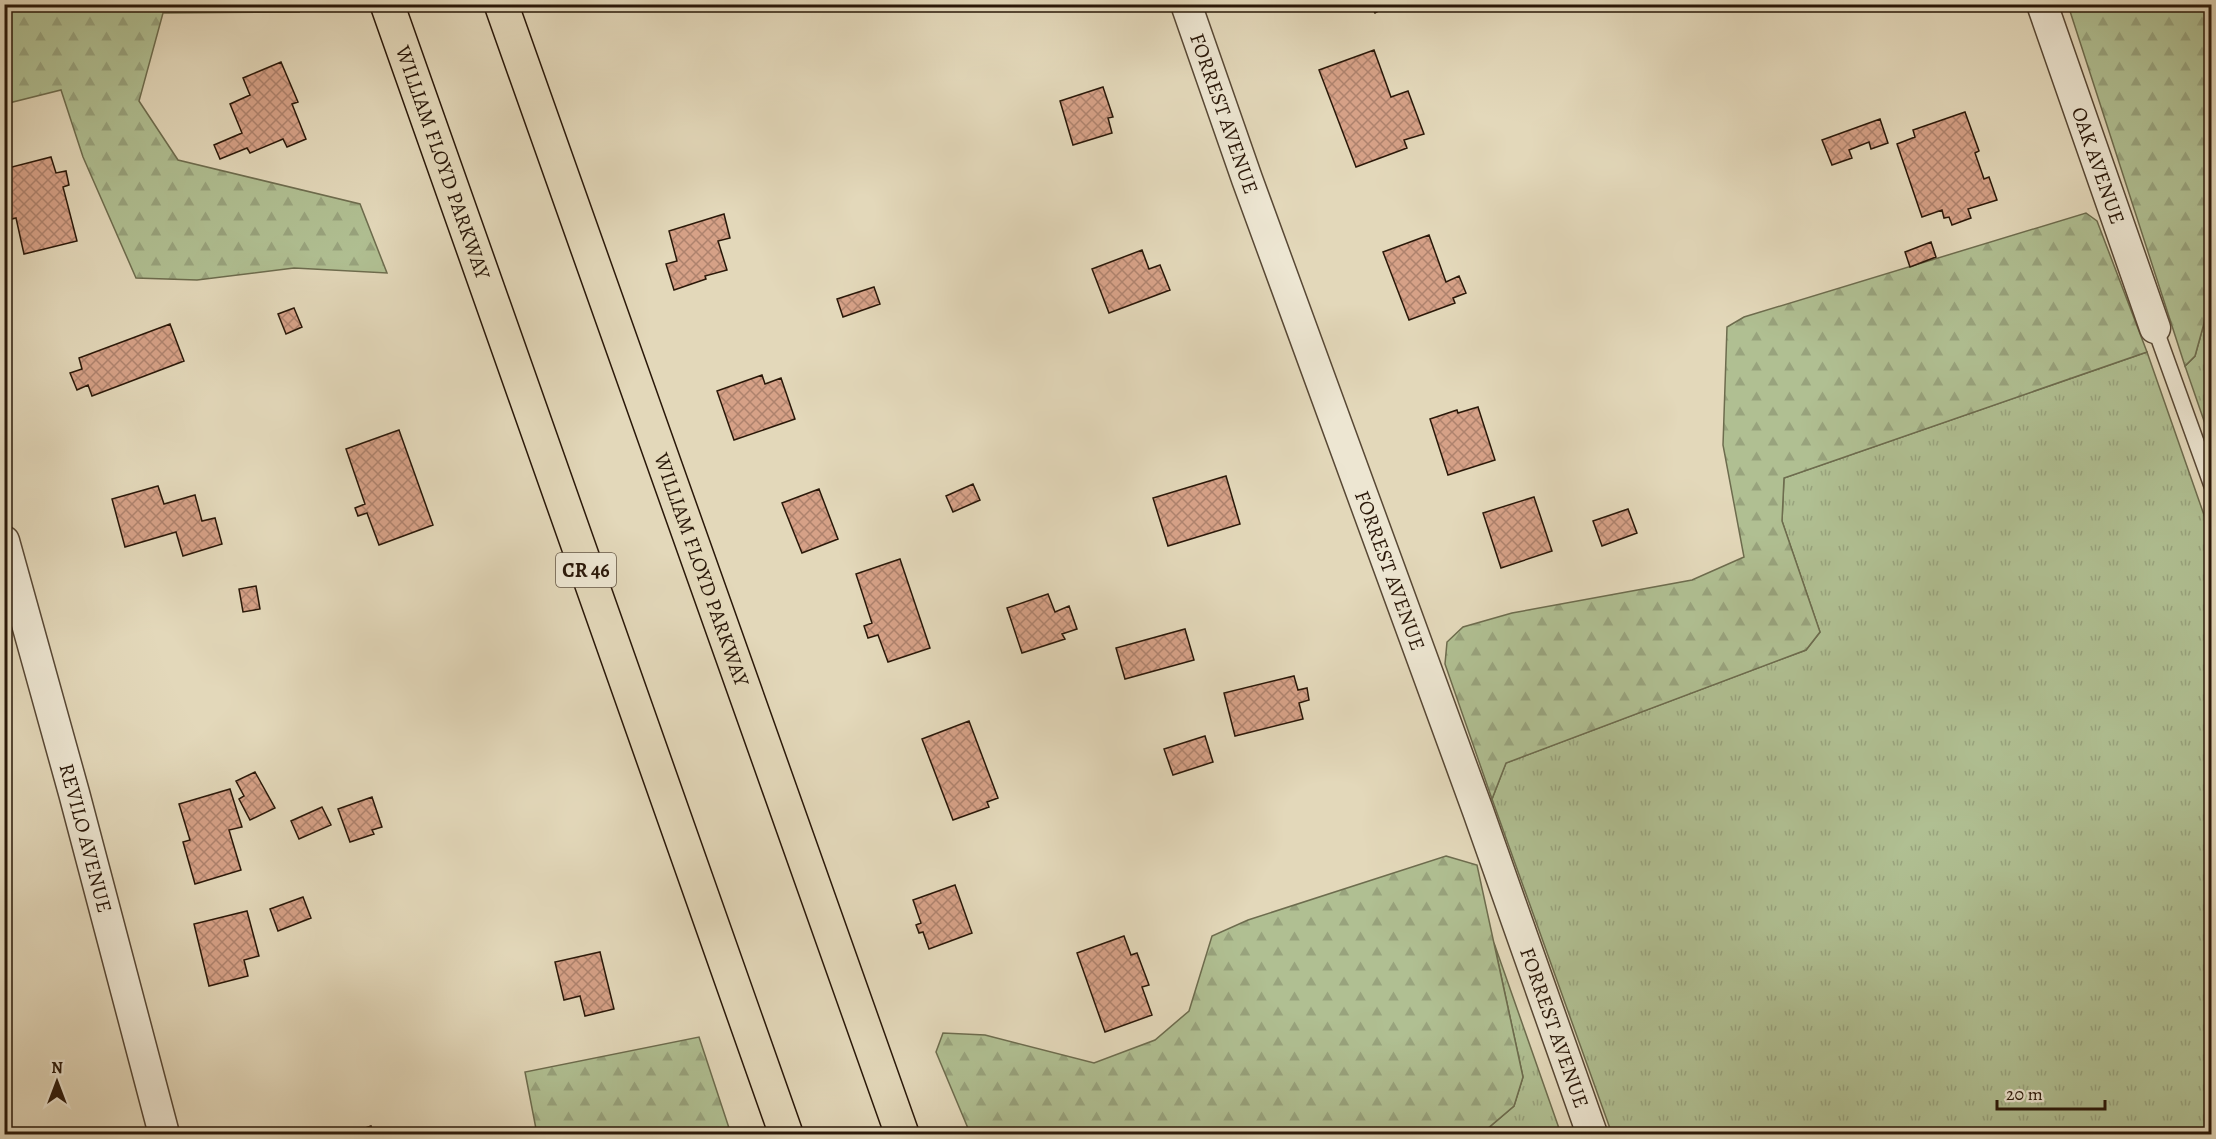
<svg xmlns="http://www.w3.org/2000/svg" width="2216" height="1139" font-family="Alegreya,serif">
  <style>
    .grass { fill: url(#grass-tufts); stroke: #6d6c4e; stroke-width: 1.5 }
    .forest { fill: url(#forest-firs); stroke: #6d6c4e; stroke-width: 1.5 }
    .building { fill: url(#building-cross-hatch); stroke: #2a1809; stroke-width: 1.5 }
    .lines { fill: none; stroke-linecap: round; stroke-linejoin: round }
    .service-casing { stroke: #584835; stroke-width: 18 }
    .minor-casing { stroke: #584835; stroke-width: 33 }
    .trunk-casing { stroke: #2a1809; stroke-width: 36 }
    .service { stroke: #ede6d2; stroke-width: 15 }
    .minor { stroke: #ede6d2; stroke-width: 30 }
    .trunk { stroke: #e3d8ba; stroke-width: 33 }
    .labels { text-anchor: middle; stroke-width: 4.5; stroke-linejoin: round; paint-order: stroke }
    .shield { fill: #ede6d2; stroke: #645645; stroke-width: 1.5 }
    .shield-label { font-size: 20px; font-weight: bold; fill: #2a1809 }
    .street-label { font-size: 21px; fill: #2a1809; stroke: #ede6d2 }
  </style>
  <defs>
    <pattern id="grass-tufts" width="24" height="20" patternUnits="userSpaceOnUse" patternTransform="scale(1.5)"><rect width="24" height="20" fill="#b0bf92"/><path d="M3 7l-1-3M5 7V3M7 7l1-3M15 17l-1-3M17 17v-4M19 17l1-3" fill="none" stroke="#98a37d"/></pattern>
    <pattern id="forest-firs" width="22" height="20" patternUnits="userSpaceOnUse" patternTransform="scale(1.5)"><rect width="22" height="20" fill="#b0bf92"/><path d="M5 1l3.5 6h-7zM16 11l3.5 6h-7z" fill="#98a37d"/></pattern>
    <pattern id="building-cross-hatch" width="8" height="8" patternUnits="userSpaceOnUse" patternTransform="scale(1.5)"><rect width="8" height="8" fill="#d6a187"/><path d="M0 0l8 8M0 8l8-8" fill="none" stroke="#ae826d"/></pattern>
  </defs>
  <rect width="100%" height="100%" fill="#e3d8ba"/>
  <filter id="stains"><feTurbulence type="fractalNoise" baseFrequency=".00333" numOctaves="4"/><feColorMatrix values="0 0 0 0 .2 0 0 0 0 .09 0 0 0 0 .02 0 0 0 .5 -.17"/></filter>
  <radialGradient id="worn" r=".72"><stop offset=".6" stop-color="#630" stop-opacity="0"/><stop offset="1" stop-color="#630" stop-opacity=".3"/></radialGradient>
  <!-- grass -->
  <path class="grass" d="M2211 298V441L2185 366 2195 356Z
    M2147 352 2211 535V1134H1612L1492 799 1506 763 1806 650 1820 632 1782 521 1784 478Z
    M1494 943 1561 1134H1485L1486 1130 1514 1106 1523 1077Z"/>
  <!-- forest -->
  <path class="forest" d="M5 4 296 5 299 12 163 13 139 101 178 160 360 204 387 273 294 268 197 280 136 278 83 157 61 90 5 104Z
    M2068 5H2211V298L2195 356 2185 366Z
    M2086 213 2097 221 2147 352 1784 478 1782 521 1820 632 1806 650 1506 763 1492 799 1445 664 1447 642 1463 627 1512 613 1692 580 1744 557 1723 445 1727 327 1744 317Z
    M1446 856 1477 865 1523 1077 1514 1106 1486 1130 1485 1134 970 1133 936 1052 943 1033 985 1035 1094 1063 1155 1040 1189 1011 1212 936 1248 920Z
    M699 1037 731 1134H537L525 1072Z"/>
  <!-- building -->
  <path class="building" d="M1370 4H1391L1375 13Z
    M1374 50 1391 97 1408 91 1424 134 1404 140 1407 148 1356 167 1319 70Z
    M281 62 298 102 292 104 306 139 287 147 283 139 250 153 247 148 220 159 214 145 242 133 230 104 250 95 243 78Z
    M1103 87 1113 117 1108 118 1112 133 1073 145 1060 101Z
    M1965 112 1979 151 1975 153 1984 179 1989 177 1997 200 1968 209 1971 218 1952 225 1949 217 1944 218 1942 210 1922 217 1897 144 1915 137 1913 130Z
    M1880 119 1888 143 1871 149 1869 142 1849 150 1852 158 1832 165 1822 140Z
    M51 157 56 173 66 171 69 185 63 187 77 241 24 254 16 218 4 221V211L7 210 4 200V169Z
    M724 214 730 238 718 241 727 270 705 276 706 279 674 290 666 264 677 261 669 231Z
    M1429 235 1446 282 1459 276 1466 293 1453 298 1455 303 1409 320 1383 252Z
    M1931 242 1936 257 1910 267 1905 252Z
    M1142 250 1149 269 1160 265 1170 290 1109 313 1092 269Z
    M874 287 880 304 843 317 837 299Z
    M294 308 302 327 286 334 278 314Z
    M170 324 184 361 92 396 88 385 77 390 70 373 82 369 79 358Z
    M762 375 765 384 781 378 795 419 734 440 717 391Z
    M1478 407 1495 460 1448 475 1430 419 1457 410 1458 413Z
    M399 430 433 525 379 545 367 513 358 516 355 508 365 504 346 449Z
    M1226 476 1240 524 1168 546 1153 498Z
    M973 484 980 500 953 512 946 496Z
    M158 486 164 504 195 495 202 521 215 518 222 544 183 556 176 532 125 547 112 499Z
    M819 489 838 539 802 553 782 503Z
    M1534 497 1552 551 1501 568 1483 513Z
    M1628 509 1637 533 1602 546 1593 521Z
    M900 559 930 648 888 662 878 635 868 638 864 626 872 623 856 574Z
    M256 586 260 609 243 612 239 589Z
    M1048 594 1055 612 1069 606 1077 629 1062 634 1065 639 1022 653 1007 608Z
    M1185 629 1194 660 1125 679 1116 648Z
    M1294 676 1298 690 1307 688 1309 700 1299 703 1303 719 1235 736 1224 693Z
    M969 721 998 798 987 802 989 807 953 820 922 739Z
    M1205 736 1213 762 1173 775 1164 749Z
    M255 772 275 808 250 820 239 799 244 796 236 781Z
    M230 789 242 827 229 830 241 870 195 884 183 842 190 840 179 804Z
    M372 797 382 827 372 830 374 834 350 842 338 809Z
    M322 807 331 825 299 839 291 821Z
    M955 885 972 933 929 949 923 932 919 933 916 925 921 923 913 900Z
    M303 897 311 918 278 931 270 909Z
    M247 911 259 956 244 960 248 976 209 986 194 924Z
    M1124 936 1131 955 1137 953 1149 985 1142 987 1152 1015 1105 1032 1077 953Z
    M600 952 614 1009 585 1016 580 996 564 1000 555 962Z
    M371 1126 374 1134H348Z"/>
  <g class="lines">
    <!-- service casing -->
    <g class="service-casing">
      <path id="service" d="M2155 328 2212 486"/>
    </g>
    <!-- minor casing -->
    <g class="minor-casing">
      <g id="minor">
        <path id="s1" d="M1186 4 1247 179 1478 811 1592 1134"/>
        <path id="s2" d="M2042 4 2155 328"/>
        <path id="s3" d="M4 541 74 793 164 1134"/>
      </g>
    </g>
    <!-- trunk casing -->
    <g class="trunk-casing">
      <g id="trunk">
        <path id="s4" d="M387 4 786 1134"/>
        <path id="s5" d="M501 4 902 1134"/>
      </g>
    </g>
    <!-- service -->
    <use href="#service" class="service"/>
    <!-- minor -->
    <use href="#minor" class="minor"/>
    <!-- trunk -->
    <use href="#trunk" class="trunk"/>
  </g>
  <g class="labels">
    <!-- shield labels -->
    <rect class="shield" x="556" y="553" width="60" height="34" rx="4.5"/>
    <g class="shield-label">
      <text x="586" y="577">CR 46</text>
    </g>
    <!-- street labels -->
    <g class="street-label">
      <text dy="7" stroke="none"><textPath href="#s1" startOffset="116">FORREST AVENUE</textPath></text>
      <text dy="7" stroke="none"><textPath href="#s4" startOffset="168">WILLIAM FLOYD PARKWAY</textPath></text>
      <text dy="7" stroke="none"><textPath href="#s2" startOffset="171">OAK AVENUE</textPath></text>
      <text dy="7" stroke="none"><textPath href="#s1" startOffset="602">FORREST AVENUE</textPath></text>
      <text dy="7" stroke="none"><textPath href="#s5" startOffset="600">WILLIAM FLOYD PARKWAY</textPath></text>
      <text dy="7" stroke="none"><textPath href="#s3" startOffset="308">REVILO AVENUE</textPath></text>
      <text dy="7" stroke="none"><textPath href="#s1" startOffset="1088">FORREST AVENUE</textPath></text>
    </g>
  </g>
  <!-- margin -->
  <rect width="2216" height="1139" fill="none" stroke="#e3d8ba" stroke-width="24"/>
  <rect x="6" y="6" width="2204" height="1127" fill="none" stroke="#2a1809" stroke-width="3"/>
  <rect x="12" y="12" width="2192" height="1115" fill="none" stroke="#2a1809" stroke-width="1.5"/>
  <!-- north arrow -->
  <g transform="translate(57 1082)" stroke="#ede6d2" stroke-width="4.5" paint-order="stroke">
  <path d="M0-4.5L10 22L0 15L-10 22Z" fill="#2a1809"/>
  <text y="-9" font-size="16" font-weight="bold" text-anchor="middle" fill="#2a1809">N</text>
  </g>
  <!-- scale -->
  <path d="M1997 1100v9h108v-9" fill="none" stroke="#2a1809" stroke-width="3"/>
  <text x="2006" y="1100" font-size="18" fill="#2a1809" stroke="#ede6d2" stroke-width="4.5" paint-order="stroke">20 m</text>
  <rect width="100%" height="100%" filter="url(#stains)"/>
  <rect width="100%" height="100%" fill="url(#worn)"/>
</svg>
